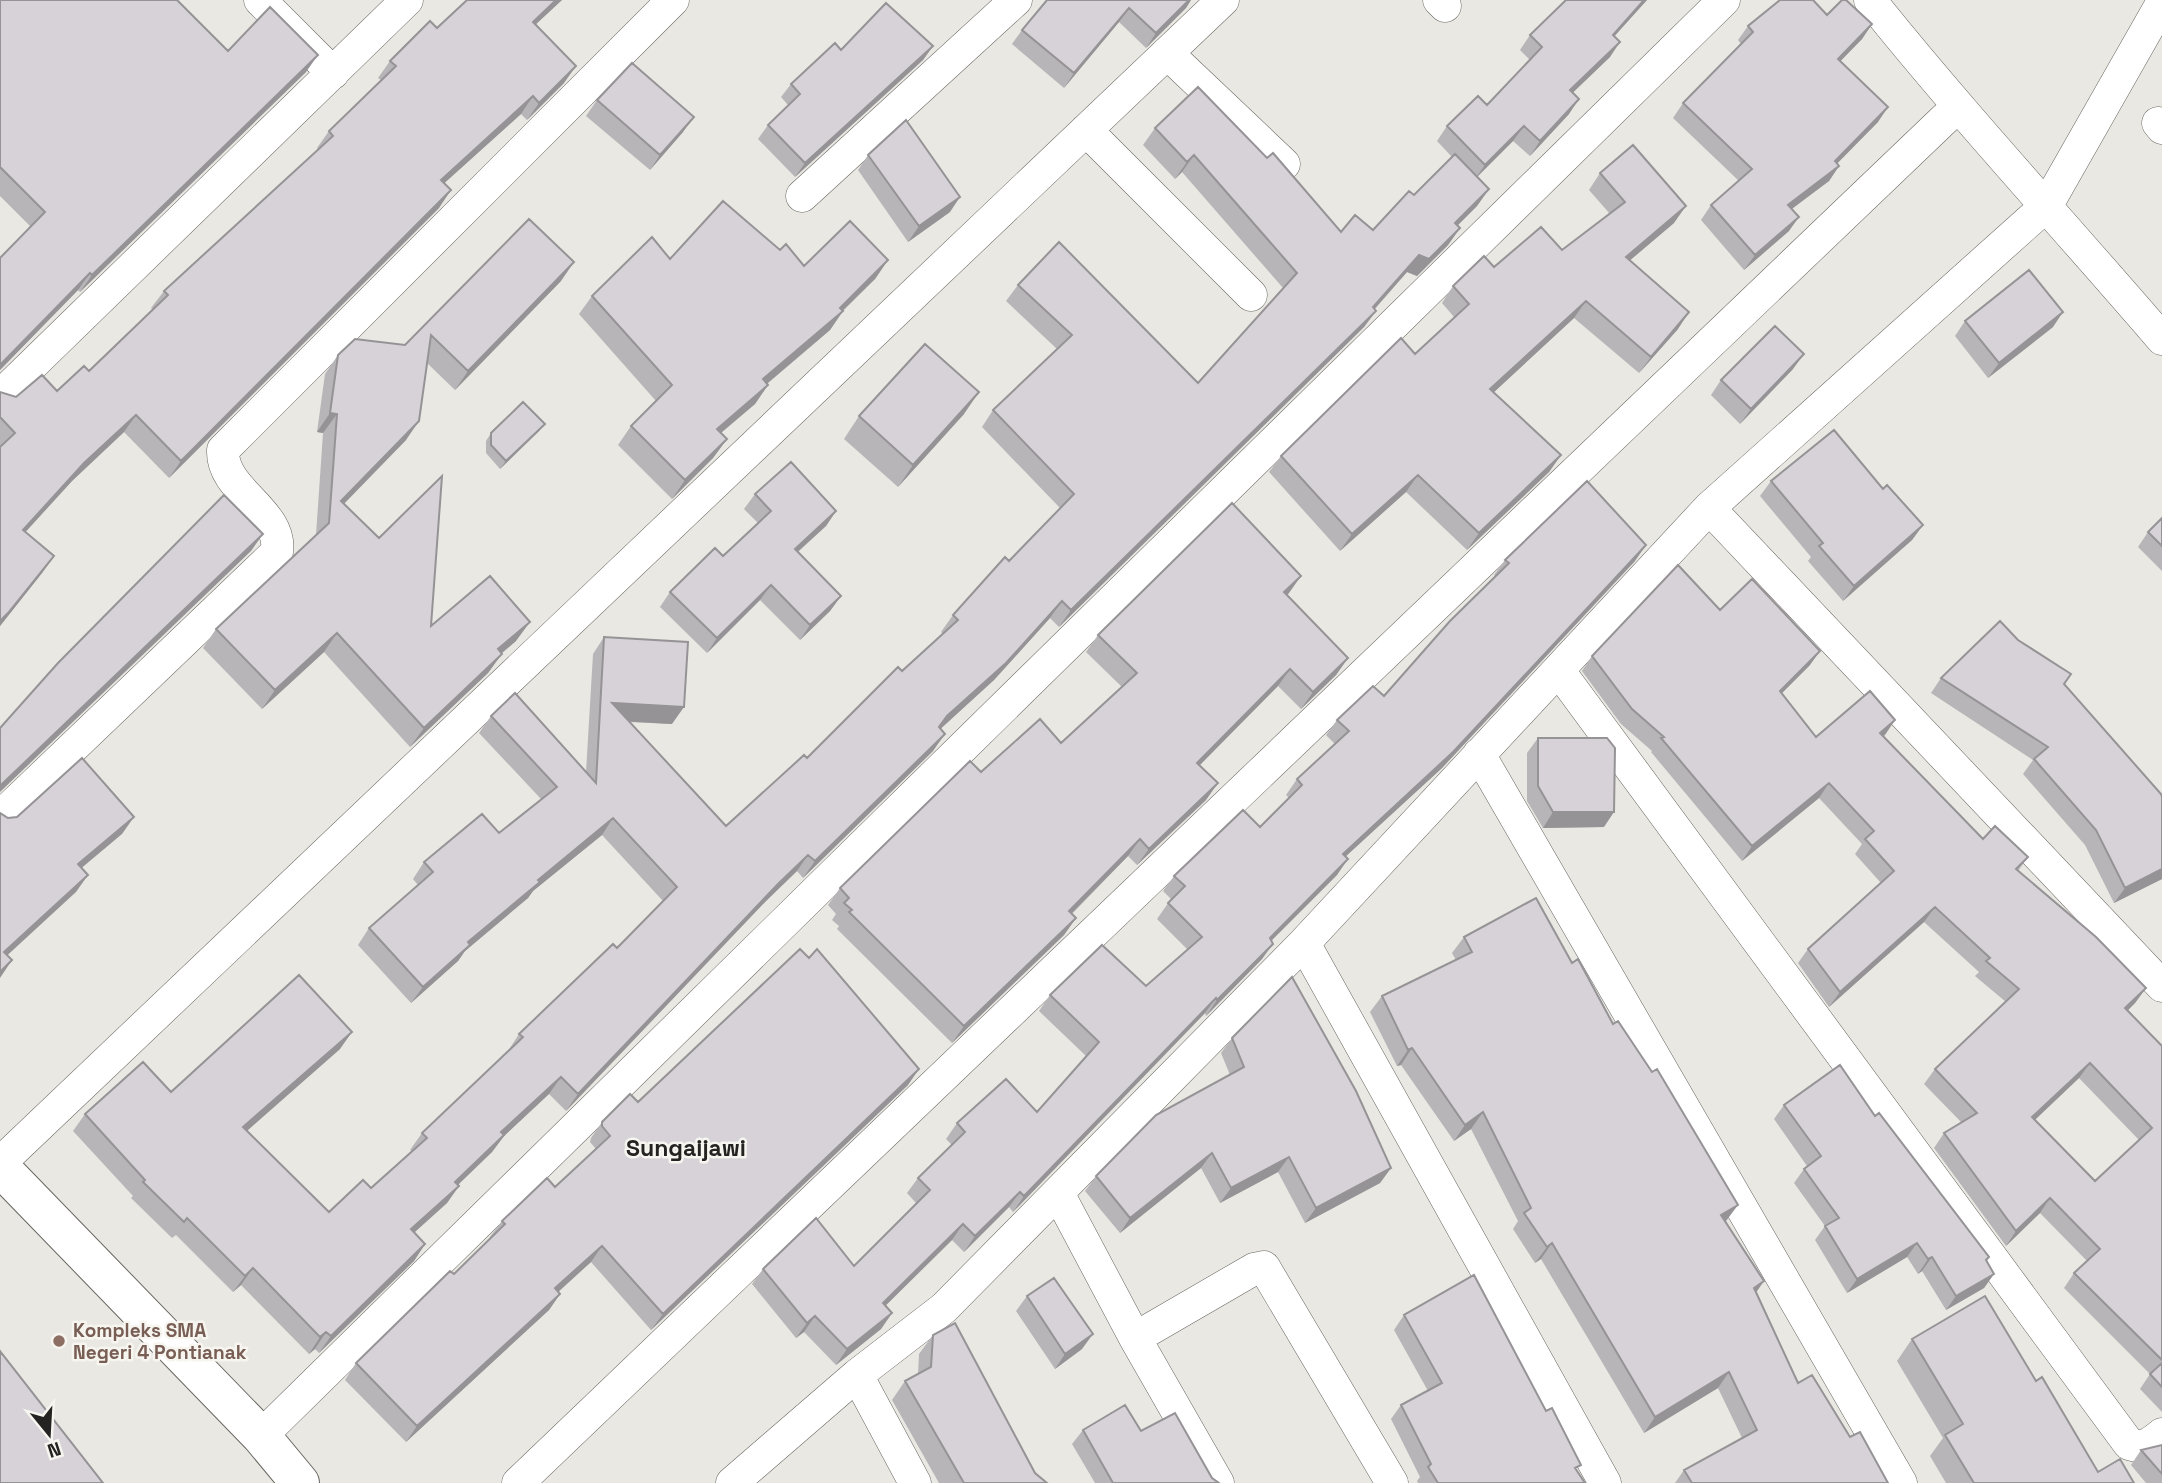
<svg xmlns="http://www.w3.org/2000/svg" width="2162" height="1483" font-family="'Space Grotesk',sans-serif">
  <style>
    .lines { fill: none; stroke-linecap: round; stroke-linejoin: round }
    .minor-casing { stroke: #686661; stroke-width: 33 }
    .tertiary-casing { stroke: #686661; stroke-width: 40 }
    .minor { stroke: #fff; stroke-width: 32 }
    .tertiary { stroke: #fff; stroke-width: 38 }
    .wall { fill: #b8b5b9; fill-rule: evenodd }
    .shaded-wall { fill: #969396 }
    .building { fill: #d6d2d7; stroke: #969396; stroke-width: 2; fill-rule: evenodd }
    .education-dot { fill: #8d6e63; stroke: #f7f5ef; stroke-width: 2.5 }
    .labels { text-anchor: middle; stroke-width: 5; stroke-linejoin: round; paint-order: stroke }
    .education-label { font-size: 19px; font-weight: bold; fill: #785e54; stroke: #f7f5ef; text-anchor: start }
    .quarter-label { font-size: 23px; font-weight: bold; fill: #242321; stroke: #f7f5ef }
  </style>
  <rect width="100%" height="100%" fill="#eae8e2"/>
  <g class="lines">
    <!-- minor casing -->
    <g class="minor-casing">
      <path id="minor" d="M260 0 333 73
        M1439 0 1445 6
        M1870 0C1963 116 2065 226 2162 339
        M1167 53 1284 164
        M2158 123 2162 128
        M1086 130 1251 295
        M802 196 1016 0
        M0 396 407 0
        M1709 508 2162 986
        M1559 671 2129 1444C2144 1449 2151 1443 2162 1434
        M1479 754 1901 1483
        M0 817 277 552C283 511 221 491 223 450L673 0
        M1304 943 1605 1483
        M0 1163 1223 0
        M1058 1193 1135 1338 1218 1483
        M1135 1338 1254 1269 1264 1267 1392 1483
        M857 1375 915 1483
        M261 1436 1724 0
        M518 1483 1956 108
        M732 1483 857 1375 944 1308 1304 943 1709 508 2047 205 2162 3"/>
    </g>
    <!-- tertiary casing -->
    <g class="tertiary-casing">
      <path id="tertiary" d="M0 1167 261 1436 300 1483"/>
    </g>
    <!-- minor -->
    <use href="#minor" class="minor"/>
    <!-- tertiary -->
    <use href="#tertiary" class="tertiary"/>
  </g>
  <!-- wall -->
  <path class="wall" d="M0 0 228 51 306 72 80 292 78 290 0 370V258L31 227 0 196Z
    M467 0H562L535 25 564 83 527 120 521 114 444 183 439 208 169 478 124 432 72 481 25 532 54 556 42 573 0 626V392L16 397 57 391 89 371 153 310 151 308 164 291 318 150 317 148 329 131 381 80 378 78 390 61 437 28Z
    M1047 0H1191L1186 8 1146 48 1119 22 1064 88 1012 44 1022 30Z
    M1566 0H1647L1614 36 1610 57 1572 93 1569 114 1530 156 1513 141 1477 177 1489 189 1477 206 1457 226 1460 228 1448 245 1417 276 1407 272 1375 309 1376 311 1364 327 1059 627 1050 618 994 680 940 729 933 751 803 878 797 871 766 901 566 1111 549 1094 504 1136 492 1152 458 1185 459 1186 447 1203 414 1233 425 1244 414 1261 319 1353 315 1349 309 1354 241 1285 233 1292 176 1235 172 1238 131 1198 133 1196 73 1131 85 1114 340 1049 247 1130 329 1212 371 1188 412 1151 410 1150 422 1133 508 1051 519 1034 617 948 663 901 602 835 533 891 528 898 465 951 458 961 411 1003 358 945 369 928 418 885 413 879 424 862 499 833 541 799 479 733 491 716 586 772 593 654 604 637 672 724 629 722 726 826 807 758 943 634 941 632 953 615 1009 561 1060 508 982 427 993 410 1057 349 1006 301 1018 285 1198 383 1283 288 1182 172 1175 179 1143 145 1155 128 1267 158 1341 232 1373 230 1414 195 1452 157 1437 141 1447 126 1487 105 1530 60 1520 50 1530 35Z
    M1827 15 1872 24 1862 39 1840 61 1878 122 1836 163 1839 166 1829 181 1792 209 1789 231 1744 270 1701 220 1711 205 1739 181 1673 118 1683 103 1741 44 1738 40 1748 26Z
    M933 46 923 60 795 177 758 139 768 125 788 105 781 97 791 84 841 50Z
    M597 100 683 132 650 170 586 116Z
    M868 155 950 212 908 242 858 170Z
    M1600 173 1674 223 1630 260 1678 329 1639 373 1574 318 1494 392 1561 455 1549 472 1467 550 1406 492 1340 551 1269 472 1281 456 1415 354 1454 317 1442 303 1453 286 1494 267 1562 250 1610 214 1589 190Z
    M780 250 804 266 888 260 875 279 843 311 830 330 767 384 768 385 755 404 721 433 727 439 713 458 672 499 618 445 631 426 656 401 579 314 592 296 670 259Z
    M561 281 455 390 427 363 406 440 344 504 431 626 516 641 501 654 488 673 410 747 324 652 262 709 203 648 216 629 316 535 323 433 317 432 325 374 338 355 405 345Z
    M1965 321 2053 327 1988 378 1955 336Z
    M1793 369 1740 424 1711 395 1721 380Z
    M964 414 898 487 844 439 859 416Z
    M539 431 500 469 486 453V441L491 433Z
    M1771 481 1883 489 1923 525 1912 540 1843 601 1808 561 1811 557 1760 496Z
    M755 494 836 511 826 526 798 552 841 596 830 611 800 640 760 600 707 653 660 607 670 592 723 556 758 523 744 509Z
    M2162 518V571L2138 547 2148 532Z
    M1505 560 1635 561 1442 768 1346 856 1337 875 1271 941 1262 959 1206 1016 1205 1013 1013 1212 1009 1207 964 1252 952 1240 885 1306 892 1313 881 1329 836 1365 804 1332 796 1338 752 1284 763 1269 854 1266 916 1203 907 1193 918 1178 952 1145 946 1139 957 1123 1037 1112 1086 1056 1039 1011 1050 995 1146 986 1188 950 1157 919 1171 899 1163 891 1174 876 1260 827 1289 798 1286 795 1297 779 1335 744 1326 735 1337 720 1384 696 1496 577 1494 575Z
    M1289 593 1287 595 1348 658 1336 675 1301 709 1278 686 1200 765 1206 800 1137 865 1128 856 1072 914 1076 918 1064 935 952 1043 837 929 839 926 832 920 836 914 828 905 840 888 981 772 1061 743 1122 687 1086 652 1098 635Z
    M1720 610 1810 665 1781 694 1816 737 1895 720 1883 736 1983 839 2028 857 2018 871 2146 988 2135 1003 2128 1010 2162 1046V1412L2140 1389 2150 1374 2064 1288 2074 1273 2087 1261 2040 1213 2006 1246 1934 1148 1944 1133 1962 1123 1924 1084 1935 1069 2006 1002 1975 976 1979 972 1924 922 1829 1007 1798 963 1808 949 1881 883 1855 854 1862 844 1819 798 1742 861 1651 752 1652 751 1621 724 1582 671 1592 656ZM2079 1078 2139 1140 2095 1181 2035 1120Z
    M2018 640 2064 684 2162 797V879L2114 903 2085 845 2023 774 2033 760 1931 693 1941 678Z
    M1538 738 1604 827 1543 828 1527 801V753Z
    M1464 937 1572 963 1613 1024 1726 1221 1725 1222 1798 1383 1850 1437 1888 1483H1675L1684 1470 1742 1438 1718 1388 1644 1433 1541 1259 1535 1263 1513 1229 1518 1221 1471 1129 1454 1141 1401 1065 1397 1066 1370 1012 1382 996 1456 960 1452 953Z
    M1232 1038 1391 1168 1380 1183 1305 1223 1278 1172 1220 1203 1201 1168 1120 1233 1085 1191 1096 1176 1230 1075 1221 1053Z
    M908 1085 651 1330 591 1262 558 1291 560 1294 549 1310 406 1442 345 1380 356 1363 454 1274 491 1238 490 1237 502 1221 555 1187 596 1149 590 1142 591 1138 602 1122 638 1102Z
    M1784 1105 1875 1116 1986 1261 1994 1274 1984 1288 1946 1310 1922 1271 1918 1274 1907 1257 1847 1293 1815 1240 1825 1226 1794 1183 1804 1169 1807 1166 1774 1119Z
    M1027 1296 1082 1349 1055 1369 1016 1311Z
    M1404 1315 1577 1470 1585 1483H1418L1417 1481 1420 1477 1391 1419 1401 1405 1428 1391 1394 1330Z
    M933 1335 1035 1473 1047 1483H939L892 1400 905 1381 918 1374 919 1354Z
    M1912 1339 2036 1381 2098 1472 2134 1483H1946L1930 1456 1943 1438 1897 1361Z
    M1083 1430 1141 1431 1219 1483H1095L1072 1444Z
    M2162 1445V1483H2146L2131 1465 2141 1450Z"/>
  <!-- shaded-wall -->
  <path class="shaded-wall" d="M556 0H562L520 39 533 22Z
    M1188 0H1191L1186 8 1146 48 1156 33Z
    M1644 0H1647L1603 49 1613 35Z
    M1129 8 1119 22 1064 88 1074 73Z
    M1872 24 1862 39 1828 74 1838 59Z
    M1620 42 1610 57 1560 105 1570 90Z
    M933 46 923 60 795 177 805 163Z
    M318 55 306 72 80 292 92 275Z
    M576 66 564 83 527 120 539 103Z
    M533 96 521 114 429 197 441 180Z
    M1579 99 1569 114 1530 156 1540 141Z
    M1888 107 1878 122 1825 176 1835 161Z
    M694 117 683 132 650 170 660 155Z
    M1524 126 1513 141 1475 179 1485 165Z
    M1194 155 1182 172 1175 179 1187 162Z
    M1839 166 1829 181 1778 219 1788 205Z
    M1489 189 1477 206 1443 240 1455 223Z
    M451 190 439 208 169 478 181 461Z
    M960 197 950 212 908 242 919 226Z
    M1686 206 1674 223 1614 274 1626 257Z
    M1799 217 1789 231 1744 270 1755 255Z
    M1460 228 1448 245 1417 276 1407 272 1361 324 1373 307 1419 255Z
    M888 260 875 279 838 315 843 311 830 330 750 398 763 379 840 308Z
    M574 262 561 281 455 390 468 371Z
    M90 273 78 290 0 370V365Z
    M1586 301 1574 318 1479 406 1490 389Z
    M1376 311 1364 327 1059 627 1071 610Z
    M1689 312 1678 329 1639 373 1651 357Z
    M2063 312 2053 327 1988 378 1999 363Z
    M1804 354 1793 369 1740 424 1751 409Z
    M768 385 755 404 703 448 717 429Z
    M979 392 964 414 898 487 913 465Z
    M330 413 337 414 323 433 317 432Z
    M136 415 124 432 72 481 11 548 23 530 84 463Z
    M419 421 406 440 328 520 341 501Z
    M545 424 539 431 500 469 506 461Z
    M727 439 713 458 672 499 685 480Z
    M1561 455 1549 472 1467 550 1479 533Z
    M1418 475 1406 492 1340 551 1352 534Z
    M836 511 826 526 784 564 795 549Z
    M1923 525 1912 540 1843 601 1854 586Z
    M263 534 251 551 0 792V786Z
    M1646 545 1635 561 1442 768 1332 869 1343 854Z
    M54 556 42 573 0 626V621Z
    M1301 576 1289 593 1272 609 1284 592Z
    M771 585 760 600 707 653 717 638Z
    M841 596 830 611 800 640 810 625Z
    M1062 601 1050 618 994 680 936 733 927 744 947 716Z
    M530 622 516 641 484 668 498 649Z
    M337 633 324 652 262 709 275 690Z
    M1820 651 1810 665 1769 706 1780 691Z
    M502 654 488 673 410 747 424 728Z
    M1348 658 1336 675 1301 709 1313 692Z
    M1290 669 1278 686 1186 779 1197 763Z
    M612 703 684 707 672 724 600 720Z
    M1895 720 1885 735 1870 748 1880 733Z
    M945 734 933 751 803 878 815 861Z
    M1218 783 1206 800 1137 865 1149 849Z
    M1829 783 1819 798 1742 861 1752 846Z
    M1553 812H1614L1604 827 1543 828Z
    M134 817 122 834 66 881 78 864Z
    M613 818 602 835 533 891 528 898 465 951 458 961 411 1003 423 987 468 942 538 880Z
    M1140 839 1128 856 1057 928 1069 911Z
    M808 855 797 871 766 901 566 1111 578 1094 778 884Z
    M1348 859 1337 875 1259 953 1270 938Z
    M2162 869V879L2114 903 2125 888Z
    M88 875 76 892 0 962 4 952Z
    M1935 907 1924 922 1829 1007 1840 992Z
    M1076 918 1064 935 952 1043 964 1026Z
    M1273 944 1262 959 1206 1016 1217 1000Z
    M12 960 0 978V972Z
    M2146 988 2135 1003 2115 1023 2125 1008Z
    M1216 998 1205 1013 1013 1212 1024 1196Z
    M352 1032 340 1049 232 1144 243 1127Z
    M1412 1048 1401 1065 1397 1066 1408 1050Z
    M2090 1063 2079 1078 2022 1132 2032 1117Z
    M919 1069 908 1085 651 1330 663 1314Z
    M561 1077 549 1094 504 1136 492 1152 443 1199 455 1182 501 1132Z
    M1483 1112 1471 1129 1454 1141 1465 1125Z
    M1212 1153 1201 1168 1120 1233 1130 1218Z
    M1289 1157 1278 1172 1220 1203 1231 1188Z
    M1391 1168 1380 1183 1305 1223 1316 1208Z
    M459 1186 447 1203 399 1246 411 1229Z
    M1020 1192 1009 1207 964 1252 975 1236Z
    M2050 1198 2040 1213 2006 1246 2016 1231Z
    M1738 1205 1726 1221 1709 1231 1721 1215Z
    M963 1224 952 1240 872 1319 883 1303Z
    M1552 1243 1541 1259 1535 1263 1547 1247Z
    M1917 1243 1907 1257 1847 1293 1857 1279Z
    M425 1244 414 1261 319 1353 331 1336Z
    M602 1246 591 1262 544 1305 555 1288Z
    M1932 1257 1922 1271 1918 1274 1928 1259Z
    M253 1268 241 1285 233 1292 245 1276Z
    M1994 1274 1984 1288 1946 1310 1956 1296Z
    M1764 1281 1753 1297 1754 1288Z
    M560 1294 549 1310 406 1442 417 1426Z
    M892 1313 881 1329 836 1365 847 1349Z
    M815 1316 804 1332 796 1338 807 1323Z
    M326 1332 315 1349 309 1354 320 1337Z
    M1093 1334 1082 1349 1055 1369 1065 1354Z
    M1729 1372 1718 1388 1644 1433 1655 1417Z"/>
  <!-- building -->
  <path class="building" d="M0 0H177L228 51 270 7 318 55 92 275 90 273 0 365V258L45 212 0 167Z
    M467 0H556L533 22 576 66 539 103 533 96 441 180 451 190 181 461 136 415 84 463 23 530 54 556 9 612 0 621V447L15 433 0 417V392L16 397 42 375 57 391 84 366 89 371 168 295 164 291 333 136 329 131 396 66 390 61 430 21 437 28Z
    M1047 0H1189L1156 33 1129 8 1074 73 1022 30Z
    M1566 0H1644L1613 35 1620 42 1570 90 1579 99 1540 141 1524 126 1485 165 1447 126 1478 96 1487 105 1542 47 1530 35Z
    M1780 0H1813L1827 15 1842 0H1846L1872 24 1838 59 1888 107 1835 161 1839 166 1788 205 1799 217 1755 255 1711 205 1752 169 1683 103 1753 32 1748 26Z
    M886 3 933 46 805 163 768 125 800 94 791 84 835 43 841 50Z
    M632 63 694 117 660 155 597 100Z
    M1198 87 1267 158 1273 153 1341 232 1355 215 1373 230 1409 191 1414 195 1455 154 1489 189 1455 223 1460 228 1429 259 1419 255 1373 307 1376 311 1071 610 1062 601 1006 663 947 716 939 727 945 734 815 861 808 855 778 884 578 1094 561 1077 501 1132 504 1135 455 1182 459 1186 411 1229 425 1244 331 1336 326 1332 320 1337 253 1268 245 1276 187 1218 184 1222 143 1182 145 1180 85 1114 143 1062 171 1092 299 975 352 1032 243 1127 329 1212 363 1180 371 1188 427 1138 422 1133 523 1037 519 1034 613 944 617 948 677 887 613 818 538 880 540 882 468 942 470 945 423 987 369 928 433 872 424 862 482 814 499 833 557 787 491 716 515 693 596 783 604 637 688 642 684 707 612 703 726 826 804 755 807 758 898 667 902 671 958 620 953 615 1005 557 1009 561 1074 494 993 410 1072 335 1018 285 1059 242 1198 383 1297 273 1194 155 1187 162 1155 128Z
    M906 120 960 197 919 226 868 155Z
    M1633 145 1686 206 1626 257 1689 312 1651 357 1586 301 1490 389 1561 455 1479 533 1418 475 1352 534 1281 456 1401 338 1415 354 1469 304 1453 286 1484 256 1494 267 1541 227 1562 250 1625 202 1600 173Z
    M723 201 780 250 786 244 804 266 850 221 888 260 840 308 843 311 763 379 768 385 717 429 727 439 685 480 631 426 672 385 592 296 652 237 670 259Z
    M529 219 574 262 468 371 431 335 419 421 341 501 379 538 442 476 431 626 490 576 530 622 498 649 502 654 424 728 337 633 275 690 216 629 329 523 337 414 330 413 338 355 355 339 405 345Z
    M2029 270 2063 312 1999 363 1965 321Z
    M1775 326 1804 354 1751 409 1721 380Z
    M925 344 979 392 913 465 859 416Z
    M523 402 545 424 506 461 491 445V433Z
    M1834 430 1883 489 1887 485 1923 525 1854 586 1819 546 1823 543 1771 481Z
    M791 462 836 511 795 549 841 596 810 625 771 585 717 638 670 592 715 548 723 556 771 511 755 494Z
    M1587 481 1646 545 1453 752 1343 854 1348 859 1270 938 1273 944 1217 1000 1216 998 1024 1196 1020 1192 975 1236 963 1224 883 1303 892 1313 847 1349 815 1316 807 1323 763 1269 816 1218 854 1266 930 1190 918 1178 965 1132 957 1123 1006 1079 1037 1112 1099 1042 1050 995 1102 945 1146 986 1202 937 1168 903 1185 886 1174 876 1243 810 1260 827 1302 785 1297 779 1349 731 1337 720 1373 686 1384 696 1450 621 1509 563 1505 560Z
    M224 495 263 534 0 786V728L58 663Z
    M1232 503 1301 576 1284 592 1348 658 1313 692 1290 669 1197 763 1218 783 1149 849 1140 839 1069 911 1076 918 964 1026 849 912 852 910 844 903 849 898 840 888 970 761 981 772 1040 719 1061 743 1137 673 1098 635Z
    M2162 518V546L2148 532Z
    M1678 565 1720 610 1752 579 1820 651 1780 691 1816 737 1870 691 1895 720 1880 733 1983 839 1995 826 2028 857 2016 869 2096 937 2146 988 2125 1008 2162 1046V1360L2074 1273 2100 1249 2050 1198 2016 1231 1944 1133 1977 1113 1935 1069 2019 989 1986 961 1990 958 1935 907 1840 992 1808 949 1894 871 1865 839 1874 831 1829 783 1752 846 1661 738 1664 737 1632 709 1592 656ZM2090 1063 2152 1128 2095 1181 2032 1117Z
    M2000 621 2018 640 2071 674 2064 684 2161 794 2162 797V869L2125 888 2096 830 2034 759 2048 747 1941 678Z
    M1538 738H1607L1615 748 1614 812H1553L1538 786Z
    M82 758 134 817 78 864 88 875 4 952 12 960 0 972V813L8 818 17 817Z
    M1536 898 1572 963 1578 959 1613 1024 1618 1021 1652 1072 1657 1069 1738 1205 1721 1215 1764 1281 1754 1288 1798 1383 1812 1375 1850 1437 1860 1432 1888 1483H1692L1684 1470 1757 1430 1729 1372 1655 1417 1552 1243 1547 1247 1524 1213 1531 1208 1483 1112 1465 1125 1412 1048 1408 1050 1382 996 1472 952 1464 937Z
    M800 949 809 958 817 949 919 1069 663 1314 602 1246 555 1288 560 1294 417 1426 356 1363 450 1271 454 1274 505 1224 502 1221 547 1178 555 1187 610 1136 602 1126V1122L630 1094 638 1102Z
    M1292 977 1356 1091 1391 1168 1316 1208 1289 1157 1231 1188 1212 1153 1130 1218 1096 1176 1156 1115 1244 1067 1232 1038Z
    M1840 1065 1875 1116 1879 1113 1989 1257 1986 1260 1994 1274 1956 1296 1932 1257 1928 1259 1917 1243 1857 1279 1825 1226 1839 1218 1804 1169 1821 1156 1784 1105Z
    M1474 1275 1546 1411 1552 1408 1581 1465 1575 1468 1585 1483H1438L1428 1467 1431 1464 1401 1405 1442 1383 1404 1315Z
    M1054 1278 1093 1334 1065 1354 1027 1296Z
    M1985 1296 2036 1381 2042 1377 2098 1472 2120 1459 2134 1483H1974L1945 1435 1963 1424 1912 1339Z
    M955 1323 1035 1473 1047 1483H964L905 1381 931 1367 933 1335Z
    M0 1351 103 1483H0Z
    M2162 1363V1387L2150 1374Z
    M1125 1405 1141 1431 1175 1413 1212 1478 1219 1483H1113L1083 1430Z
    M2162 1445V1474L2141 1450Z"/>
  <!-- markers -->
  <circle class="education-dot" cx="59" cy="1341" r="7"/>
  <g class="labels">
    <!-- education labels -->
    <g class="education-label">
      <text x="73" y="1337">Kompleks SMA<tspan x="73" dy="22">Negeri 4 Pontianak</tspan></text>
    </g>
    <!-- quarter labels -->
    <g class="quarter-label">
      <text x="686" y="1156">Sungaijawi</text>
    </g>
  </g>
  <!-- north arrow -->
  <g transform="translate(49 1434) rotate(162)" stroke="#f7f5ef" stroke-width="5" paint-order="stroke">
  <path d="M0-5L12 26L0 18L-12 26Z" fill="#242321"/>
  <text y="-10" font-size="19" font-weight="bold" text-anchor="middle" fill="#242321">N</text>
  </g>
</svg>
